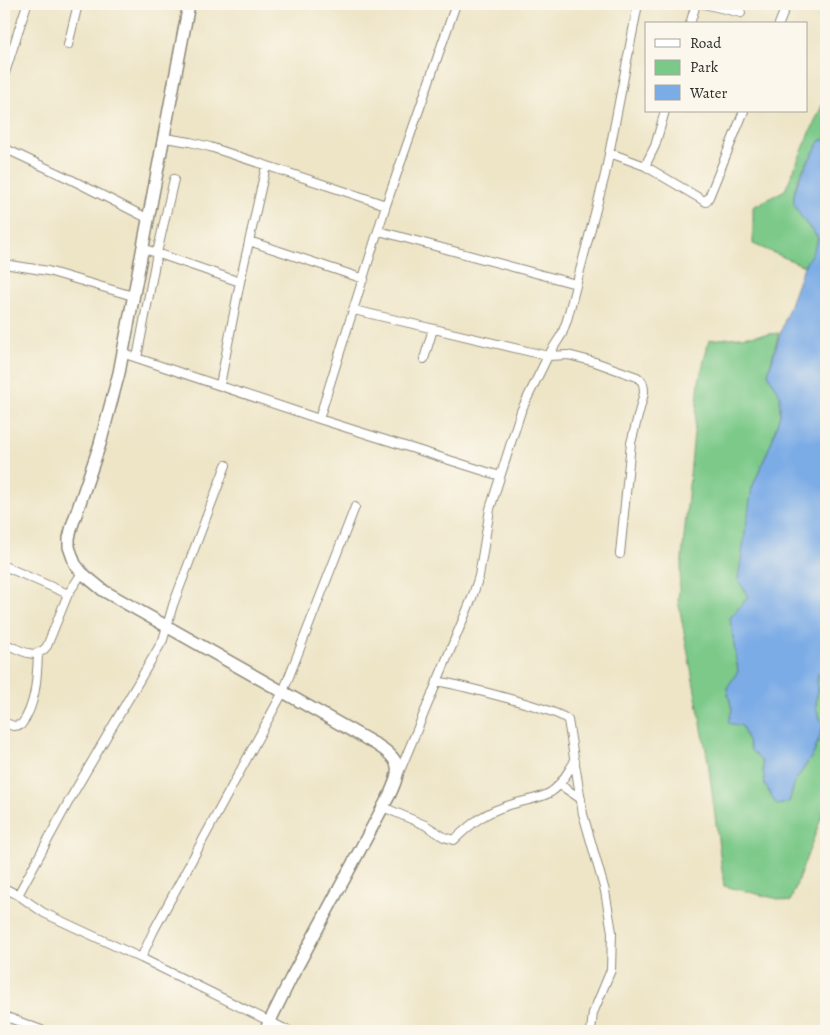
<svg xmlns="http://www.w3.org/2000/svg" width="830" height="1035" font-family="Alegreya,serif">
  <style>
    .green { fill: #7bc989; stroke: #537a5a }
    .water { fill: #7bace6; stroke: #536c88 }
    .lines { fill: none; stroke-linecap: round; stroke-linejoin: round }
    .street-casing { stroke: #8c8879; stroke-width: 10 }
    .secondary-casing { stroke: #8c8879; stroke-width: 14 }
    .street { stroke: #fff; stroke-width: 8 }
    .secondary { stroke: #fff; stroke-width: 11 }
  </style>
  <rect width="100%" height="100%" fill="#fbf7ec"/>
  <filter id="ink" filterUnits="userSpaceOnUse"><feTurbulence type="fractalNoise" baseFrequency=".02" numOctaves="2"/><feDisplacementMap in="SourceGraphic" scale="10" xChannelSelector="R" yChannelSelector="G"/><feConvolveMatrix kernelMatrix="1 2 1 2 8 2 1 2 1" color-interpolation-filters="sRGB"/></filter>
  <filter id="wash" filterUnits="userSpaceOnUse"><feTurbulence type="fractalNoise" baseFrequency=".0096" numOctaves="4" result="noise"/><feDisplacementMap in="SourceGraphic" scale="20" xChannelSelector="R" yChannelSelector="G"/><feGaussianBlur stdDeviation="1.12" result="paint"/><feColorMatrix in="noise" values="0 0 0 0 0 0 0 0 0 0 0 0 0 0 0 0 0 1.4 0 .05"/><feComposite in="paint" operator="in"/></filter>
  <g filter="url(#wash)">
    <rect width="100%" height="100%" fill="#eee5c7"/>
    <!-- green -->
    <path class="green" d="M826 96V140H821C811 158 792 180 794 201 795 212 811 230 818 238L815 250 804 266 753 244V207L785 190Z
      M779 333 768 373 781 395 780 414 772 441 752 488 748 597 730 618 738 671 727 688 732 710 742 726 751 750 762 762 765 785 777 805 789 802 795 781 814 753 823 726 816 708 818 673 826 670V805L790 902 724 886 708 761 678 600 699 381 709 340Z"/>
    <!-- water -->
    <path class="water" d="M821 140H826V670L818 673 816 708 823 726 814 753 795 781 789 802 777 805 765 785 762 762 751 750 742 726 728 723 732 710 727 688 738 671 730 618 748 597 738 579 752 488 772 441 780 414V395L768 374C778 338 790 304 803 269 808 258 815 250 818 238 812 230 796 213 794 203 791 186 813 154 821 140Z"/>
  </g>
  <g filter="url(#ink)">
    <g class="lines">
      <!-- street casing -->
      <g class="street-casing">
        <path id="street" d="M704 4 741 13
          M690 24 696 4
          M779 24 787 4
          M68 45 78 4
          M4 76 27 4
          M165 138 190 142 210 147 386 205
          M4 148 72 180 149 219
          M610 153 645 166 706 202 709 197 744 111
          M645 166 655 146 665 111
          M379 231 576 284
          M249 241 364 279
          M142 248 240 282
          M4 264 48 271 133 296
          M354 310 548 356 568 355 595 362 637 377C643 381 644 385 644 393L631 443 620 554
          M122 353 319 419 500 476
          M137 358 157 253 174 179
          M424 359 433 329
          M220 385 240 282 266 166
          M319 419 386 205 456 4
          M226 465 173 605 163 640 70 799 18 895 44 913 141 958 289 1031
          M4 566 68 594
          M4 643C18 649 36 662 47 646L68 594 82 573
          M437 681C457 685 558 709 568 720L583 814 605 891 612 932 611 970 593 1013 591 1031
          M4 722 13 726 21 725C36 706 37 677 38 654
          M399 773 472 598 479 576 490 509 521 411 548 356 562 334 567 320 605 175 638 4
          M559 784 581 799
          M383 807 425 825 444 837 454 840C474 821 485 812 513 804 525 800 540 799 551 792 561 786 568 771 575 761
          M4 888 18 895
          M141 958 154 930 283 692 355 507
          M4 1016 44 1031"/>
      </g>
      <!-- secondary casing -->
      <g class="secondary-casing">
        <path id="secondary" d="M189 4 119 373 100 444 72 526 69 538V547L75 564 82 573 104 591 377 745C402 760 401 770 390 794L291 978 265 1031"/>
      </g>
      <!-- street -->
      <use href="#street" class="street"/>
      <!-- secondary -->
      <use href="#secondary" class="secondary"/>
    </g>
  </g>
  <!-- margin -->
  <rect width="830" height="1035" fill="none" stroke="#fbf7ec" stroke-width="20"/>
  <!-- legend -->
  <rect x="645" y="22" width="162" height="90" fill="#fbf7ec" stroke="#a8a59f"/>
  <rect x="655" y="39" width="25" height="8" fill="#ffffff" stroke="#a8a59f"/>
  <text x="690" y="48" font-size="15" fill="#2b2b2b">Road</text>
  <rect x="655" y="60" width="25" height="15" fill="#7bc989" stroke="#a8a59f"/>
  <text x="690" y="72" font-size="15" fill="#2b2b2b">Park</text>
  <rect x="655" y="85" width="25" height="15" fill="#7bace6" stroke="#a8a59f"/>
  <text x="690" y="98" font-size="15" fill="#2b2b2b">Water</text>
</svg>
